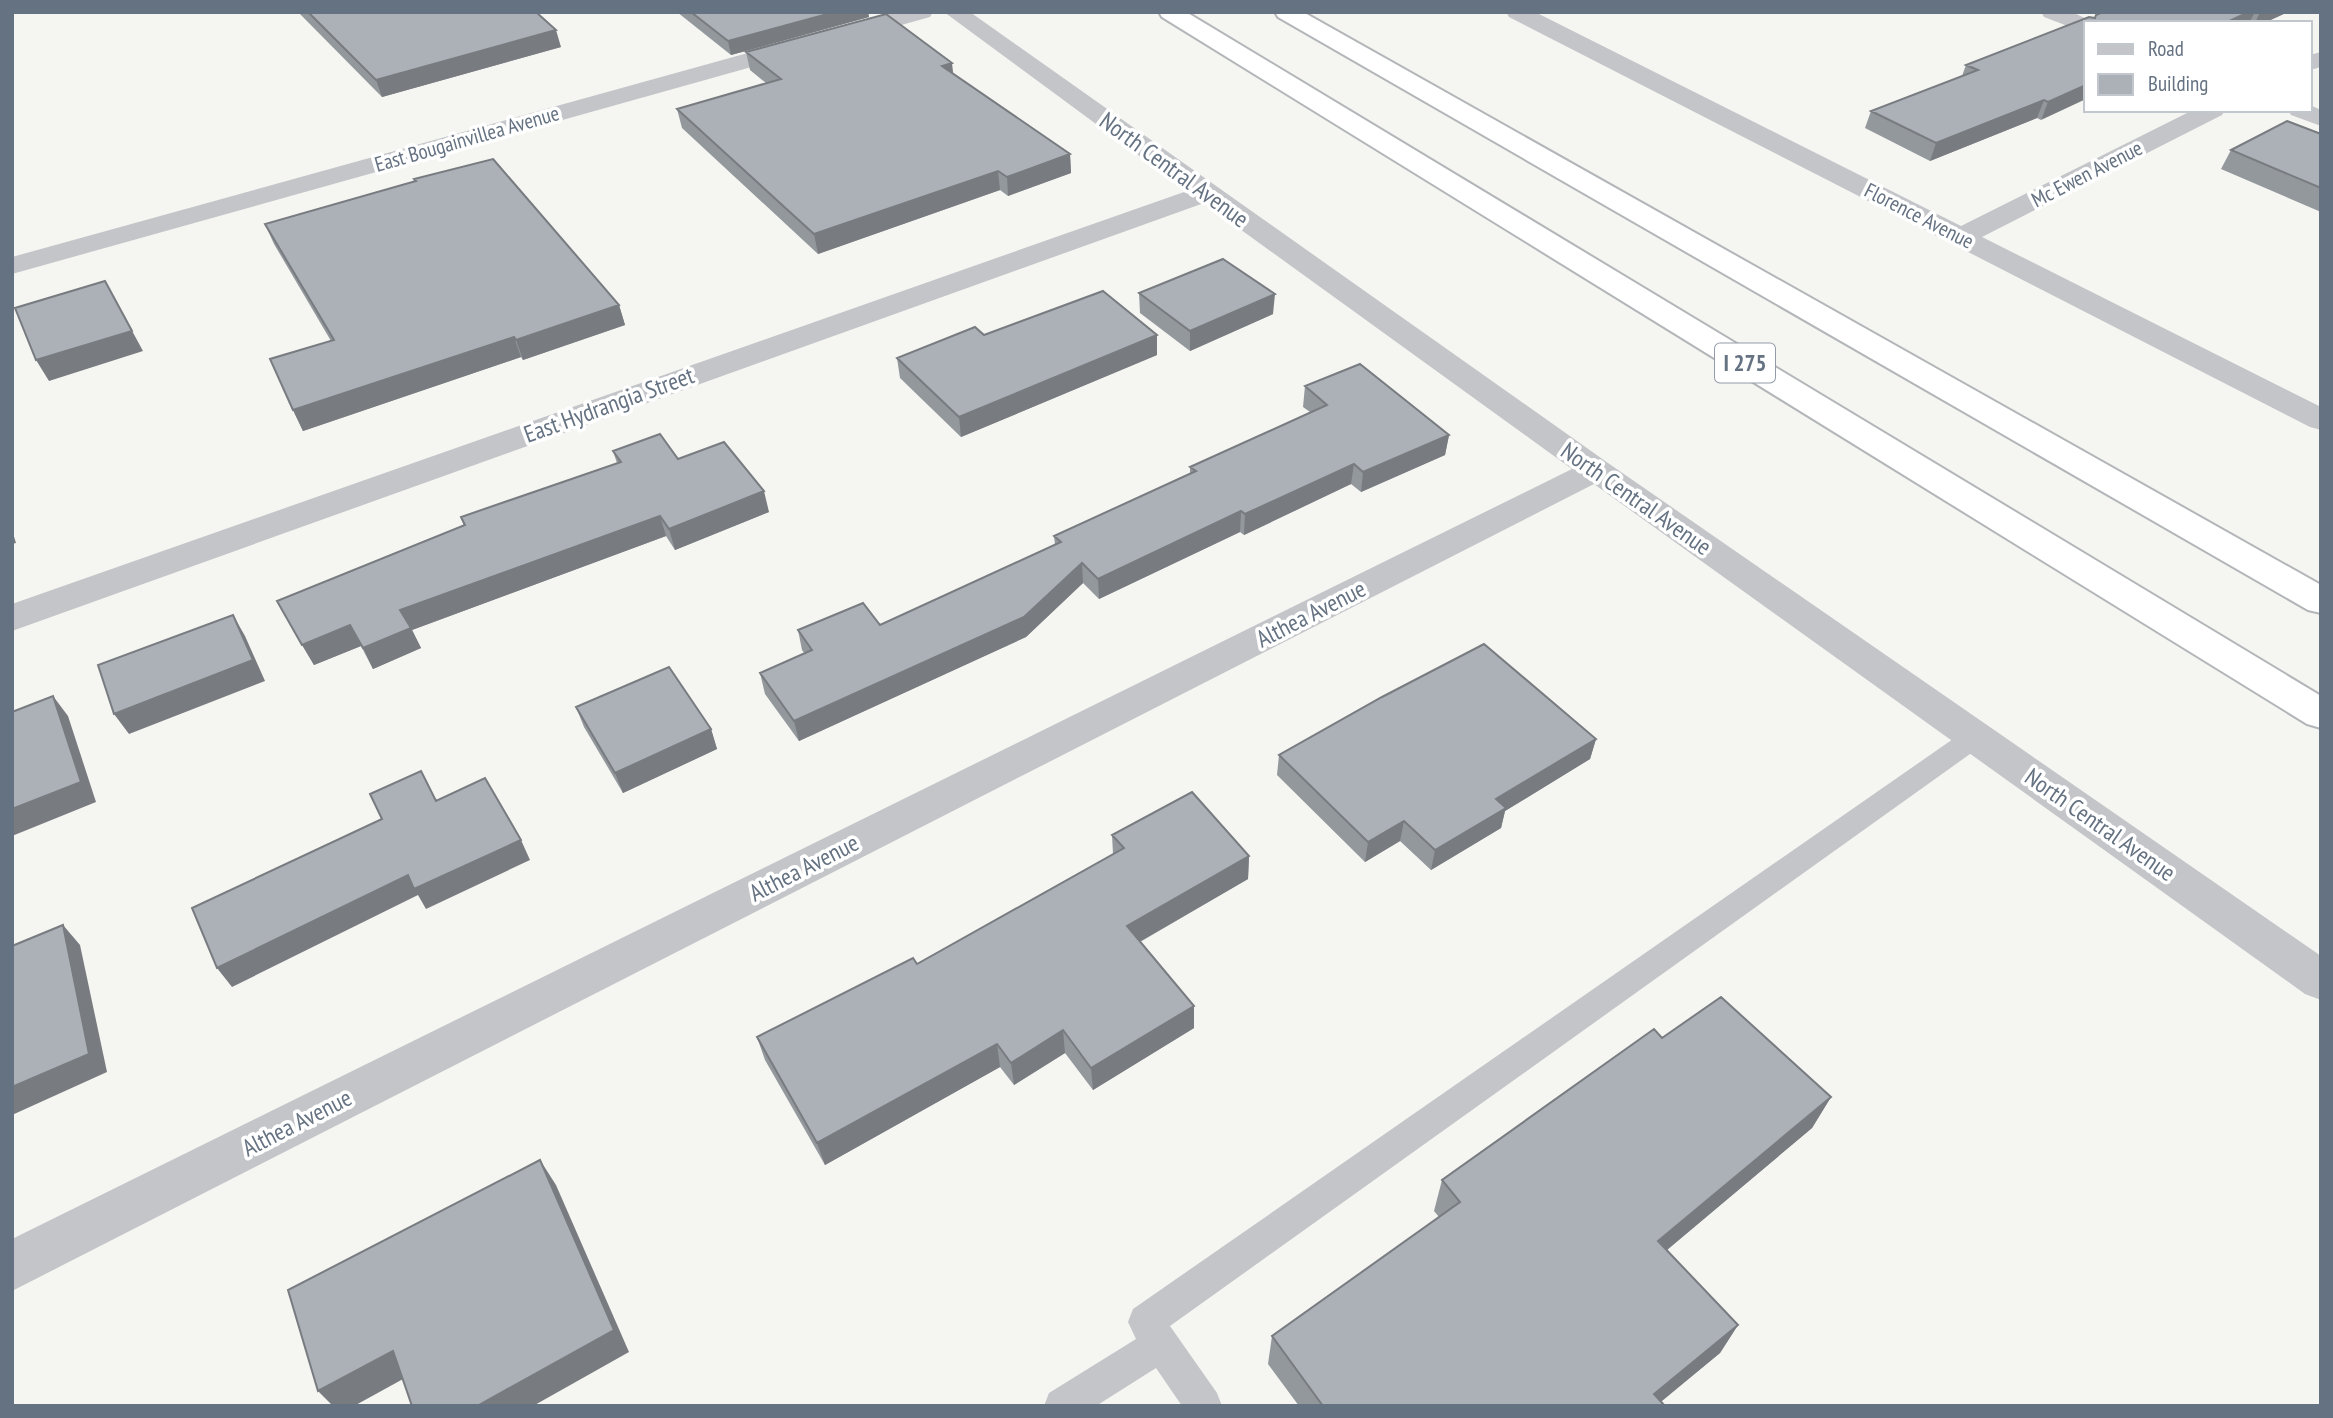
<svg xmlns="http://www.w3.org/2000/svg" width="2333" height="1418" font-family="'PT Sans Narrow',sans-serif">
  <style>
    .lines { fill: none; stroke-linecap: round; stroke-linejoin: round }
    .motorway-casing { stroke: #b3b6b9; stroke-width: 4 }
    .service { fill: #c3c5c9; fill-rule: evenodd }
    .minor { fill: #c3c5c9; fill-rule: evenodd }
    .tertiary { fill: #c3c5c9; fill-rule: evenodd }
    .motorway { fill: #fff; fill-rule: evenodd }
    .wall { fill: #93989d }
    .shaded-wall { fill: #787c80 }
    .building { fill: #abb1b7; stroke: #787c80; stroke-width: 2 }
    .labels { text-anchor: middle; stroke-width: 7; stroke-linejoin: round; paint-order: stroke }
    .far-street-label { font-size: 21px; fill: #657282; stroke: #fff }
    .shield { fill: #fff; stroke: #939ca8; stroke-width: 2 }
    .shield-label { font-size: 23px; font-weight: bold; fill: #657282 }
    .street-label { font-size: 24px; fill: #657282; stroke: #fff }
  </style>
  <rect width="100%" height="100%" fill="#f5f5f1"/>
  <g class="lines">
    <!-- motorway casing -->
    <g class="motorway-casing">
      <path id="motorway" d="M1159 12H1186L2321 696V728L2307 724 1162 17Z
        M1275 12H1303L2321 585V613L2308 610 1278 17Z"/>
    </g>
    <!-- service -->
    <path class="service" d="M1975 727 1984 730 1988 737 1984 744 1170 1326 1217 1393 1222 1406H1182L1156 1368 1096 1406H1044L1049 1393 1136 1339 1128 1322 1133 1309 1966 730Z"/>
    <!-- minor -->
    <path class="minor" d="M944 12H970L1608 463 2321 956V1000L2305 994 1594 484 12 1291V1239L1572 469 1204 203 12 631V604L1187 191Z
      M1506 12H1535L1961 226 2193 110H2225L2222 115 1982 237 2321 407V430L2310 427 1509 17Z
      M2041 12H2072L2095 23H2086V33L2044 17Z
      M2321 52V67L2310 70V55Z
      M2310 105 2321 110V126L2291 115 2288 110H2310Z"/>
    <!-- tertiary -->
    <path class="tertiary" d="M896 12H933L930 17 12 274V257Z"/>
    <!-- motorway -->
    <use href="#motorway" class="motorway"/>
  </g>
  <!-- wall -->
  <path class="wall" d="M298 12H536L561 47 382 97Z
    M677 12H868L869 17 731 55Z
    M2103 12H2288L2264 23H2086L2041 120 2037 118 1930 161 1865 128 1871 111 1962 76 1966 65 2095 18Z
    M746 52 953 74 1070 154 1071 173 1008 196 1000 190 818 254 682 128 677 109 766 83 750 70Z
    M2321 134V212L2221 169 2231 150Z
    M265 224 619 305 625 325 523 360 521 357 303 431 293 410 331 341 274 244Z
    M1139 293 1273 314 1190 351 1140 313Z
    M984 335H1157V355L961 437 900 378 897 358Z
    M1305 386 1449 435 1445 455 1361 492 1351 484 1244 535 1240 532 1099 599 1083 583 1026 637 799 741 765 694 760 673 805 654 802 650 798 630 880 625 1055 545 1054 536 1190 474V467L1310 412 1303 407Z
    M613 451 678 459 769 512 675 550 666 536 412 630 421 648 373 669 361 646 314 665 277 601 464 526 461 517 617 463Z
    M576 707 711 729 717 749 623 793 584 727Z
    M1596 739 1590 759 1505 811 1501 828 1431 870 1400 841 1365 862 1277 775 1279 755Z
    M1112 835 1249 856 1248 879 1140 942 1194 1028 1093 1090 1065 1053 1014 1085 1000 1067 825 1165 765 1060 757 1037 917 964 1113 854Z
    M1662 1038 1831 1097 1812 1128 1667 1250 1738 1325 1720 1353 1661 1401 1665 1406H1299L1268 1364 1272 1336 1439 1217 1434 1211 1442 1180Z"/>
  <!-- shaded-wall -->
  <path class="shaded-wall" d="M835 12H868L869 17 731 55 728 41Z
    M2249 12H2255L2249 23H2225Z
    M2260 12H2288L2264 23H2255Z
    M556 30 561 47 382 97 376 80Z
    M952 63 954 81 942 66Z
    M2086 85V99L2041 120 2048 102Z
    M2044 100 2037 118 1930 161 1936 143Z
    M1070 154 1071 173 1008 196 1007 177Z
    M998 171 1000 190 818 254 814 234Z
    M105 281 143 351 49 381 36 360Z
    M1275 294 1273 314 1190 351V331Z
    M619 305 625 325 523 360 516 340Z
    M1157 335V355L961 437 959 417Z
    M514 337 521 357 303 431 293 410Z
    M1449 435 1445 455 1361 492 1363 472Z
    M1354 464 1351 484 1244 535 1245 514Z
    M764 491 769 512 675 550 669 529Z
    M1241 511 1240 532 1099 599 1098 579Z
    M660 516 666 536 412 630 421 648 373 669 363 648 400 610Z
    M12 530 16 543 12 544Z
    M1082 563 1083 583 1026 637 799 741 794 721Z
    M233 615 245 636 265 681 129 734 114 714Z
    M350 625 361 646 314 665 302 645Z
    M53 696 68 716 96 802 12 836V809Z
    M711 729 717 749 623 793 615 773Z
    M1596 739 1590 759 1505 811 1501 828 1431 870 1435 850 1496 799Z
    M1404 821 1400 841 1365 862 1368 842Z
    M521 840 530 860 426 909 418 895 232 987 217 968 408 875Z
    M1249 856 1248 879 1127 949V926Z
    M63 925 80 945 107 1072 12 1115V1087Z
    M1194 1006V1028L1093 1090 1091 1068Z
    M1063 1030 1065 1053 1014 1085 1011 1063Z
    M997 1044 1000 1067 825 1165 817 1143Z
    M1831 1097 1812 1128 1643 1270 1658 1241Z
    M540 1160 556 1185 629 1352 533 1406H477Z
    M1738 1325 1720 1353 1656 1406 1654 1394Z
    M393 1351 414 1373 354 1406H333L318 1391Z"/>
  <!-- building -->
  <path class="building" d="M308 12H536L556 30 376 80Z
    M691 12H835L728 41Z
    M2103 12H2249L2225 23H2086V85L2048 102 2044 100 1936 143 1871 111 1978 70 1966 65 2089 17 2095 18 2096 15Z
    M886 14 952 63 942 66 1070 154 1007 177 998 171 814 234 677 109 781 79 746 52Z
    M2287 121 2321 134V188L2231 150Z
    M493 159 619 305 516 340 514 337 293 410 270 359 334 340 265 224 416 181 414 179Z
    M1223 259 1275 294 1190 331 1139 293Z
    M105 281 132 331 36 360 15 308Z
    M1103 291 1157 335 959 417 897 358 975 327 984 335Z
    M1360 364 1449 435 1363 472 1354 464 1245 514 1241 511 1098 579 1082 563 1024 617 794 721 760 673 812 650 798 630 863 603 880 625 1061 542 1054 536 1196 471 1190 467 1327 405 1305 386Z
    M660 434 678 459 724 442 764 491 669 529 660 516 400 610 411 628 363 648 350 625 302 645 277 601 465 525 461 517 621 462 613 451Z
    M233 615 253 660 114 714 98 665Z
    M1484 644 1596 739 1496 799 1506 808 1435 850 1404 821 1368 842 1279 755 1382 697Z
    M669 667 711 729 615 773 576 707Z
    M53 696 81 782 12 809V712Z
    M421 771 436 801 485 778 521 840 414 889 408 875 217 968 192 908 382 819 370 794Z
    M1192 792 1249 856 1127 926 1194 1006 1091 1068 1063 1030 1011 1063 997 1044 817 1143 757 1037 913 958 917 964 1124 848 1112 835Z
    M63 925 89 1054 12 1087V946Z
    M1721 997 1831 1097 1658 1241 1738 1325 1654 1394 1665 1406H1323L1272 1336 1460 1202 1442 1180 1654 1029 1662 1038Z
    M540 1160 614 1330 477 1406H412L393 1351 318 1391 288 1290Z"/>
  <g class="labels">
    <!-- far-street labels -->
    <g class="far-street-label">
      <text transform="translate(467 139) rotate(-16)" y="7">East Bougainvillea Avenue</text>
      <text transform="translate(2087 174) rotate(-27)" y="7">Mc Ewen Avenue</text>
      <text transform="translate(1919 216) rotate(27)" y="7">Florence Avenue</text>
    </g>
    <!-- shield labels -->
    <rect class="shield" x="1715" y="343.5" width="60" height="39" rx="5"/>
    <g class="shield-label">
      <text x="1745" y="371">I 275</text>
    </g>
    <!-- street labels -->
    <g class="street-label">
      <text transform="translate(1174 170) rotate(36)" y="8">North Central Avenue</text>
      <text transform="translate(609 405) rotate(-20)" y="8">East Hydrangia Street</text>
      <text transform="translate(1636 499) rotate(35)" y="8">North Central Avenue</text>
      <text transform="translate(1311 614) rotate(-27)" y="8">Althea Avenue</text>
      <text transform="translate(2100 825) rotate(35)" y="8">North Central Avenue</text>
      <text transform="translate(804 868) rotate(-27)" y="8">Althea Avenue</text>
      <text transform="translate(297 1123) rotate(-27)" y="8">Althea Avenue</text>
    </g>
  </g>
  <!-- border -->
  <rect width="2333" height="1418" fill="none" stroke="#657282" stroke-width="28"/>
  <!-- legend -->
  <rect x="2084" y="21" width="228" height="91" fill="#ffffff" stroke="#c1c7cd" stroke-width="2"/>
  <rect x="2098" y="44" width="35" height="10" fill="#c3c5c9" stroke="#c1c7cd" stroke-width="2"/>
  <text x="2148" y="56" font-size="21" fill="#657282">Road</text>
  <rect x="2098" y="74" width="35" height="21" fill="#abb1b7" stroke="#c1c7cd" stroke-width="2"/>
  <text x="2148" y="91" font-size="21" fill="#657282">Building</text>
</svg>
